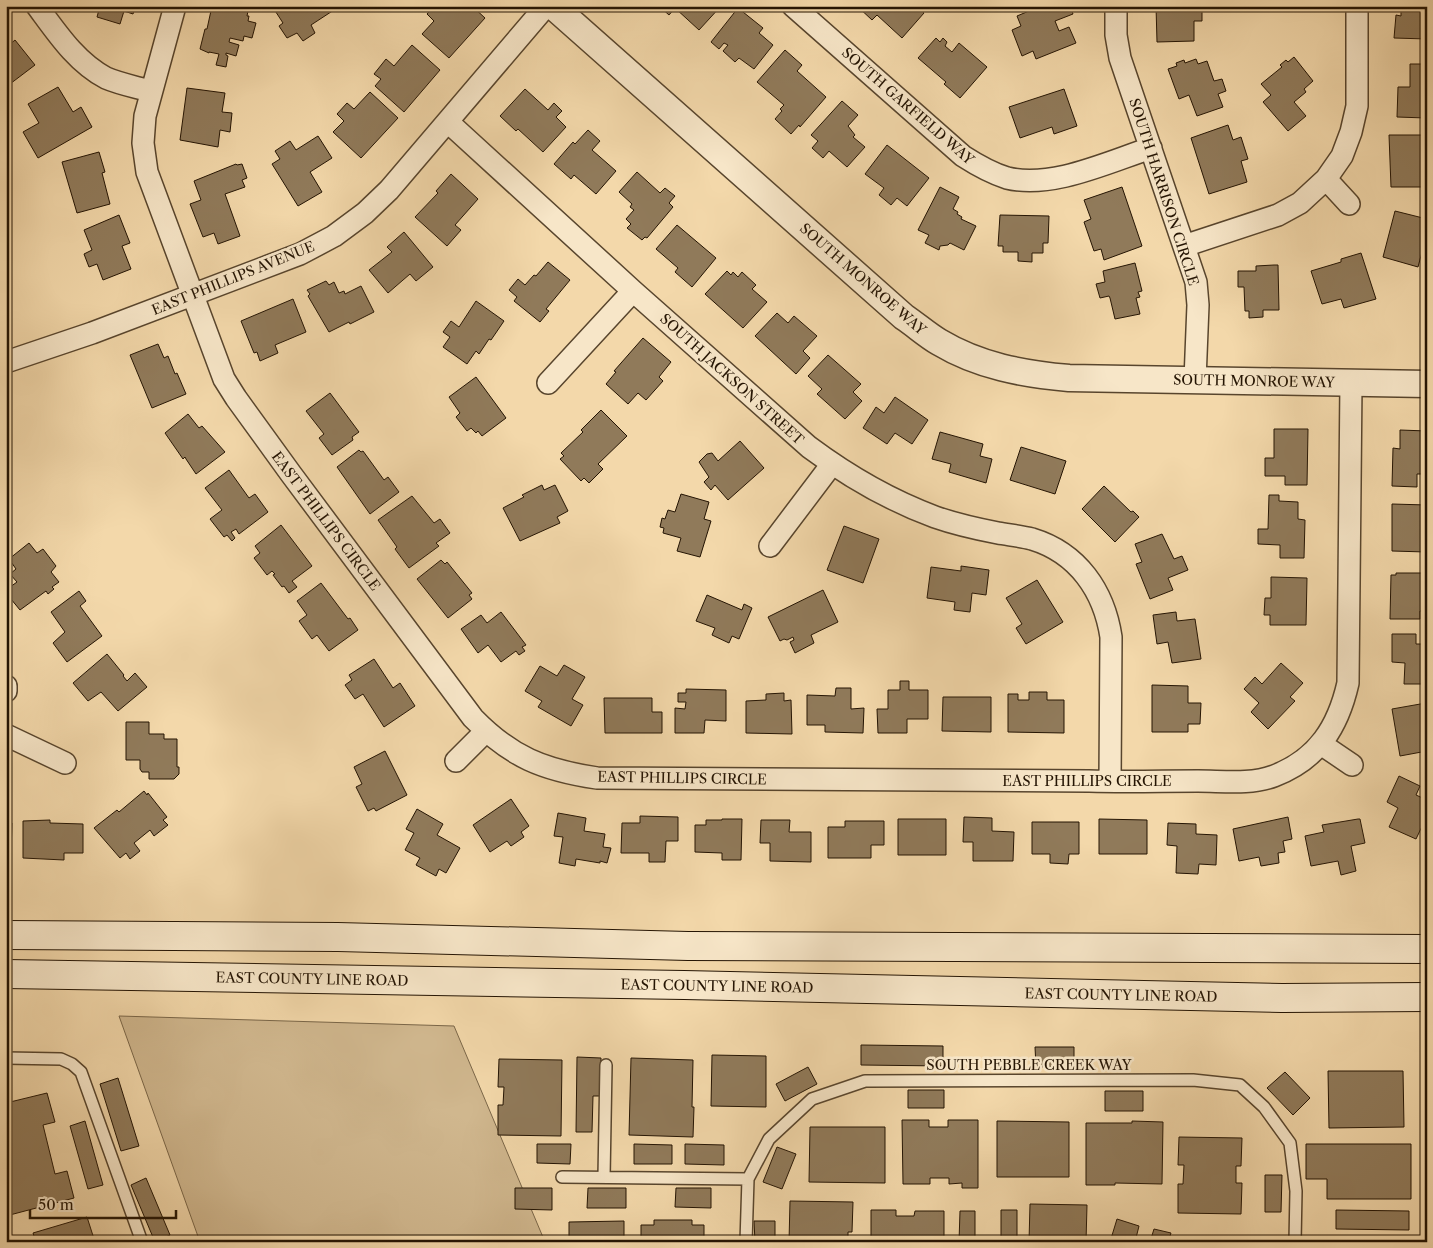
<svg xmlns="http://www.w3.org/2000/svg" width="1433" height="1248" font-family="'Libre Caslon Text',serif">
  <style>
    .green { fill: #d0b78e; stroke: #7a6648 }
    .building { fill: #907a5a; stroke: #241403 }
    .lines { fill: none; stroke-linecap: round; stroke-linejoin: round }
    .service-casing { stroke: #58452d; stroke-width: 14 }
    .minor-casing { stroke: #58452d; stroke-width: 24 }
    .tertiary-casing { stroke: #58452d; stroke-width: 29 }
    .secondary-casing { stroke: #241403; stroke-width: 30 }
    .service { stroke: #f7e6c8; stroke-width: 11 }
    .minor { stroke: #f7e6c8; stroke-width: 21 }
    .tertiary { stroke: #f7e6c8; stroke-width: 26 }
    .secondary { stroke: #f7e6c8; stroke-width: 28 }
    .labels { text-anchor: middle; stroke-width: 5; stroke-linejoin: round; paint-order: stroke }
    .street-label { font-size: 14px; fill: #241403; stroke: #f7e6c8 }
  </style>
  <rect width="100%" height="100%" fill="#f3d8aa"/>
  <filter id="stains"><feTurbulence type="fractalNoise" baseFrequency=".004" numOctaves="4"/><feColorMatrix values="0 0 0 0 .2 0 0 0 0 .09 0 0 0 0 .02 0 0 0 .5 -.17"/></filter>
  <radialGradient id="worn" r=".72"><stop offset=".6" stop-color="#630" stop-opacity="0"/><stop offset="1" stop-color="#630" stop-opacity=".3"/></radialGradient>
  <!-- green -->
  <path class="green" d="M119 1016 454 1026 545 1242H200Z"/>
  <!-- building -->
  <path class="building" d="M100 6H136L133 14 124 11 120 24 97 17Z
    M212 6H249L247 16H249L248 21 256 23 252 38 244 36 243 41 230 38 229 42 239 45 236 56 226 53V55L228 56 226 67 216 65 219 54 209 52V53L200 49 205 29H207Z
    M272 6H335L337 8 311 25 315 33 303 41 297 33 287 38 279 26 283 23Z
    M434 6H440L443 9 446 6H472L485 18 449 58 422 34 434 21 427 14Z
    M659 6H721L699 30 675 8 669 15Z
    M857 6H917L924 13 902 38 877 15 872 20Z
    M1041 6H1070L1073 14 1055 21 1059 31 1069 27 1076 43 1036 59 1033 51 1022 56 1012 30 1021 26 1017 16Z
    M1156 6H1202V21H1194V41L1157 42Z
    M1401 6H1427V39L1394 38 1396 15 1401 16Z
    M738 8 763 28 759 33 773 45 754 69 739 58 735 62 723 51 728 45 724 43 719 49 711 42Z
    M936 38 940 42 943 38 947 42 945 46 952 52 959 43 987 67 960 98 944 84 946 82 918 58Z
    M15 40 35 65 6 87V41L9 45Z
    M412 45 440 70 404 112 375 86 381 79 374 74 386 59 394 66Z
    M785 50 802 65 797 71 826 97 800 127 799 125 791 134 775 119 782 111 780 109 784 105 757 82Z
    M1294 57 1313 81 1304 89 1306 92 1294 102 1306 116 1288 131 1263 102 1271 95 1261 84 1282 67 1280 65 1286 60 1288 62Z
    M1196 59 1198 64 1207 61 1214 81 1222 79 1226 91 1218 94 1223 107 1197 116 1189 95 1179 99 1168 69 1177 66 1176 63 1184 60 1185 63Z
    M1410 64H1427L1426 118 1397 117 1398 87H1410Z
    M58 87 73 112 81 107 92 127 38 158 23 132 39 123 28 104Z
    M187 88 225 93 222 112 232 113 230 132 220 130 218 147 180 140Z
    M525 89 548 110 554 103 562 111 556 117 566 127 543 152 518 129 516 131 500 116Z
    M1064 89 1077 126 1054 134 1052 127 1020 138 1009 107Z
    M370 92 398 118 361 158 333 132 344 121 337 114 347 103 354 109Z
    M842 101 858 115 848 126 855 135 853 137 865 147 847 167 829 151 823 158 812 148 818 141 811 135Z
    M1228 125 1233 140 1241 137 1248 159 1241 161 1247 182 1209 194 1191 138Z
    M588 130 600 141 592 150 616 171 596 194 574 175 571 179 554 164 573 142 575 144Z
    M1389 135H1425V155H1427L1425 187H1391Z
    M318 136 332 158 310 172 322 192 298 206 272 164 280 159 275 151 290 141 296 150Z
    M887 145 929 178 907 206 897 198 891 205 879 195 884 188 865 174Z
    M99 152 105 172 102 173 110 204 77 213 62 162Z
    M236 164 237 165 242 164 247 178 242 180 245 187 225 194 240 236 218 244 214 233 203 237 190 204 201 200 194 181Z
    M637 172 660 193 665 188 675 196 669 203 673 207 647 238 645 237 642 240 627 228 631 224 626 219 634 210 630 207 632 204 619 192Z
    M451 174 478 199 455 225 461 230 447 246 415 217 438 193 436 191Z
    M940 187 959 197 953 209 958 212 957 214 962 217 961 219 976 226 964 250 950 243 948 245 940 246 939 250 925 243 929 235 918 230Z
    M1122 187 1142 246 1104 260 1101 249 1094 251 1084 222 1091 219 1084 200Z
    M1395 211 1427 219 1423 238 1427 239V253L1422 252 1418 267 1383 257Z
    M119 215 130 243 122 246 131 269 103 280 97 264 89 267 84 254 92 250 84 230Z
    M1000 215 1049 216 1048 243H1043V253H1032V262L1018 261V252H1003V246H998Z
    M677 225 716 258 692 287 675 272 678 268 656 249Z
    M404 232 433 267 416 281 410 274 388 293 369 270 392 252 387 247Z
    M1361 253 1376 299 1344 308 1341 299 1322 304 1311 271 1341 262V259Z
    M548 262 570 280 546 309 549 311 540 322 514 301 517 297 509 290 518 279 525 285 534 275 536 276Z
    M1135 263 1142 291 1138 292 1140 297 1136 298 1140 314 1115 319 1110 298 1109 296 1100 298 1096 284 1105 282 1103 271Z
    M1274 265H1278L1279 310H1263V317L1249 318V311H1245L1244 287H1238V271H1256V266Z
    M727 271 731 275 733 272 738 277 742 272 756 285 752 289 767 302 743 328 705 294Z
    M326 281 329 285 334 282 339 293 344 291 345 294 361 286 374 312 350 324 349 322 329 332 308 296 310 294 307 290Z
    M293 299 306 332 275 345 278 353 260 361 257 352 254 353 241 321Z
    M476 301 504 321 491 340 489 339 479 354 476 351 467 364 443 347 450 337 443 332 451 321 459 327Z
    M777 313 788 323 794 316 817 336 803 351 810 358 796 374 755 336Z
    M643 338 671 362 659 377 663 381 646 400 638 393 628 404 606 384 616 372 614 371Z
    M158 344 164 358 168 356 175 374 177 373 186 394 152 408 130 355Z
    M828 355 861 384 853 392 862 401 845 419 817 394 822 389 808 376Z
    M476 377 506 418 482 436 478 431 476 433 471 428 467 431 456 417 460 413 449 397Z
    M330 393 359 432 352 437 353 440 332 455 319 438 324 434 306 411Z
    M895 397 928 420 912 444 895 433 887 444 863 428 876 407 884 413Z
    M601 410 627 436 598 464 603 469 589 483 584 478 581 481 560 459 564 456 561 453 583 432 581 430Z
    M188 414 199 428 202 426 225 452 196 474 186 459 185 457 183 459 165 433Z
    M1274 429H1308L1307 485H1285V476H1265V458H1274Z
    M1400 430 1427 431V474H1417V487L1392 486 1393 448 1400 449Z
    M940 432 983 444 980 456 992 459 986 483 949 472 951 464 932 459Z
    M740 441 764 468 728 500 715 485 711 490 704 482 709 477 699 462 707 454 712 453 718 461Z
    M1021 447 1066 461 1055 494 1010 480Z
    M359 450 361 452 363 451 384 480 388 477 399 492 370 514 337 467Z
    M229 470 249 498 255 494 268 512 239 534 236 529 231 532 235 538 232 541 227 535 224 537 210 519 222 510 205 488Z
    M542 485 544 490 555 485 568 511 557 517 560 523 520 541 503 508 524 497 522 495Z
    M1104 486 1131 512 1133 511 1139 517 1115 542 1082 509Z
    M681 494 709 502 704 519 711 521 700 557 677 551 681 538 663 533 664 528 660 527 662 518 665 519 668 510 675 512Z
    M1269 495H1279V501L1298 502V519L1305 520 1304 558H1280V545L1258 544V529H1268Z
    M412 496 434 523 440 519 450 533 436 543 439 546 409 568 395 549 397 547 378 520Z
    M1392 504 1427 505 1426 552 1392 551Z
    M281 525 312 566 292 581 297 587 289 593 284 586 282 587 273 575 275 574 272 571 267 575 254 558 260 553 255 546Z
    M844 526 879 539 863 583 827 570Z
    M1162 534 1174 559 1182 556 1188 570 1168 578 1173 590 1150 599 1136 564 1142 562 1135 544Z
    M29 543 37 553 43 549 56 566 51 572 59 582 52 587 54 589 48 594 46 591 20 610 6 593V590L17 582 10 574 16 569 9 559Z
    M441 560 445 564 447 562 472 593 469 595 472 599 448 618 417 579Z
    M961 566 989 570 986 595 972 593 970 612 954 610 955 602 927 598 931 567 961 571Z
    M1396 573H1423V594H1427V611H1420V619H1390L1391 575H1396Z
    M1271 577 1307 578 1306 625H1270V615H1264L1265 598H1271Z
    M1037 580 1063 622 1026 644 1016 628 1022 624 1006 598Z
    M321 583 348 619 350 618 358 630 329 651 317 635 312 639 299 621 307 615 297 601Z
    M823 590 838 622 811 635 814 643 795 653 790 642 794 640 793 637 787 640 784 639 780 641 768 617Z
    M79 591 86 601 80 606 102 636 67 662 53 643 65 632 51 612Z
    M707 595 742 610 744 604 752 608 739 639 732 636 729 643 712 635 715 628 696 621Z
    M501 612 526 645 522 647 525 651 519 655 516 651 501 662 488 645 478 653 461 629 481 615 487 623Z
    M1176 612 1177 621 1195 619 1201 659 1172 663 1168 642 1157 644 1153 615Z
    M1392 634H1416V644H1427V684H1404L1405 663 1392 662Z
    M107 654 124 675 123 676 127 681 135 673 147 687 118 711 101 692 88 701 73 683Z
    M374 659 393 688 400 683 415 706 384 727 363 694 355 699 345 685 352 680 349 675Z
    M1281 663 1303 683 1290 697 1295 701 1268 729 1251 712 1259 703 1244 689 1255 677 1262 684Z
    M564 665 585 677 572 699 583 705 571 726 538 707 542 701 525 691 540 666 557 676Z
    M900 681H909V690H928V719H907V733H878L877 709H888V690H900Z
    M1152 685 1188 686V703H1201L1200 724H1188V732H1152Z
    M836 688H851V709L864 708 863 733 825 732V725H807V695L835 696Z
    M686 689 726 690V721L705 720 704 733H675V708L685 709 686 702H678V693H686Z
    M1029 692H1047V700H1064V733L1008 732V694H1018V700H1029Z
    M784 693V701L791 700 792 734 746 733V701L766 700V694Z
    M943 697H991V732L942 731Z
    M604 698H652V712H662V733H605Z
    M1426 703 1427 751 1400 756 1392 709Z
    M126 722H149V734H164V739H177V767H179V774L174 779H149V772H142L140 769V760H126Z
    M385 751 407 795 376 811 374 808 368 811 356 787 362 784 354 767Z
    M1399 776 1420 786 1416 795 1427 800V816L1416 839 1389 827 1398 808 1387 802Z
    M144 791 147 795 148 793 167 817 163 820 168 825 154 836 150 830 134 843 140 851 130 859 126 853 120 858 94 828 117 810 119 812Z
    M511 799 529 826 521 832 524 837 511 846 507 841 490 852 473 825Z
    M417 809 443 824 437 835 460 848 446 873 439 869 436 876 416 865 420 858 405 850 414 833 406 829Z
    M558 813 586 818 584 831 605 834 603 847 611 848 607 863 600 861V863L576 859 575 866 559 863 563 837 554 836Z
    M640 816 678 817V841H666L665 862H649V853H621L622 823H640Z
    M964 817 992 818V831L1014 832 1013 861H973V842H963Z
    M1288 817 1292 839 1283 841 1285 852 1278 853 1279 863 1261 866 1259 857 1239 861 1233 829Z
    M722 819H742L741 860H722V853L695 852V825H706V820H722Z
    M898 819H946V855H898Z
    M1099 819 1147 820V854H1099Z
    M1358 819H1360L1365 843 1351 846 1356 871 1341 875 1338 861 1311 866 1305 836 1324 832 1322 825Z
    M50 820V823L83 824V853H64V860L23 858V821Z
    M761 820H790L789 832H811V862L770 861V843H760Z
    M845 821H884V845H871V858H828V827H845Z
    M6 822 12 823 11 852H6V859Z
    M1032 822H1079V854H1069L1068 864 1050 863V854H1032Z
    M1168 823 1196 824V834L1217 835 1216 865 1199 864 1198 874 1176 873 1177 846 1167 845Z
    M861 1045 943 1046V1066L861 1065Z
    M1035 1047H1074V1066L1036 1067Z
    M712 1055 766 1056V1107L711 1106Z
    M577 1057 601 1058V1096H593L592 1132H576Z
    M631 1058 693 1060 692 1107H694L693 1137 629 1135Z
    M499 1059 562 1060 561 1136 498 1135V1105H503L504 1087H498Z
    M808 1067 817 1084 785 1101 776 1084Z
    M1328 1071H1403L1404 1127 1329 1128Z
    M1285 1072 1310 1098 1293 1115 1267 1088Z
    M118 1078 139 1146 121 1151 100 1084Z
    M908 1090H944V1108H908Z
    M1105 1091H1143V1111H1105Z
    M47 1093 55 1122 43 1125 55 1174 67 1171 74 1198 6 1216V1103Z
    M902 1120H929V1127H948V1120H978V1188H962V1183L949 1184V1178H930V1184H903Z
    M85 1121 103 1185 88 1189 70 1126Z
    M997 1121 1069 1122V1177H997Z
    M1132 1121 1163 1122 1162 1184 1115 1183V1185H1086V1123H1132Z
    M810 1127H885V1183L809 1182Z
    M1179 1137 1242 1138 1241 1166H1236V1183H1242L1241 1214 1178 1213V1184H1183L1184 1165H1178Z
    M537 1144H571L570 1164 537 1163Z
    M634 1144 672 1145V1164H634Z
    M685 1144 724 1145V1165L685 1164Z
    M1306 1144H1411V1199H1327V1179H1306Z
    M777 1147 796 1154 782 1189 763 1182Z
    M1265 1175H1282L1281 1212H1265Z
    M146 1178 170 1235 155 1242 131 1185Z
    M515 1188H552V1210L515 1209Z
    M588 1188H626V1208H587Z
    M676 1188H711V1208L675 1207Z
    M790 1201 853 1202 852 1232H848V1242H789Z
    M1030 1204 1087 1205 1086 1242H1029Z
    M871 1210H896V1216H914L915 1211H944V1242H871Z
    M1001 1210H1017V1242H1001Z
    M1336 1210 1409 1211V1230L1336 1229Z
    M960 1211H975V1242H959Z
    M87 1217 95 1242H36L33 1233Z
    M1117 1219 1139 1226 1135 1242H1110Z
    M654 1220H692V1225H704V1242H641V1225H654Z
    M624 1221V1242H569V1222Z
    M754 1221H775V1242H755Z
    M1154 1229 1171 1233 1168 1242H1150Z"/>
  <g class="lines">
    <!-- service casing -->
    <g class="service-casing">
      <path id="service" d="M6 1058 61 1059 72 1064 81 1072 142 1242
        M562 1177 748 1179
        M604 1177 606 1065
        M746 1242 748 1179 769 1139 812 1099 865 1081 1193 1080 1240 1085 1264 1107 1290 1143 1296 1191 1295 1242"/>
    </g>
    <!-- minor casing -->
    <g class="minor-casing">
      <path id="minor" d="M37 6C57 33 76 62 106 78 120 84 136 87 150 91
        M175 6 145 116 143 143 147 172 224 379 236 398 291 474 473 718C511 757 543 770 597 778 761 779 925 780 1089 781 1126 782 1162 781 1198 781 1223 781 1250 785 1274 776 1318 759 1338 727 1348 683L1351 383
        M793 6 963 156C977 165 991 173 1007 178 1052 189 1108 162 1151 148
        M1116 6V35L1120 58 1196 282 1198 305 1195 380
        M448 122 633 291 809 447C848 476 889 500 935 517 955 524 977 529 998 533 1009 535 1021 536 1032 539 1078 553 1104 591 1111 637L1110 781
        M1326 179 1349 204
        M1184 246 1278 215 1300 203 1326 179 1342 156 1351 132 1357 106V6
        M6 362 92 333 300 254 334 236 365 213 389 190 546 6
        M548 383 633 291
        M770 546 832 464
        M6 686V691
        M6 735 65 763
        M1321 744 1352 765
        M456 761 486 731"/>
    </g>
    <!-- tertiary casing -->
    <g class="tertiary-casing">
      <path id="tertiary" d="M553 6 904 317C916 325 927 335 939 342 979 366 1023 374 1069 378L1427 384"/>
    </g>
    <!-- secondary casing -->
    <g class="secondary-casing">
      <path id="secondary" d="M6 935 338 937 688 946 1427 949
        M6 974 684 985 1282 998 1427 997"/>
    </g>
    <!-- service -->
    <use href="#service" class="service"/>
    <!-- minor -->
    <use href="#minor" class="minor"/>
    <!-- tertiary -->
    <use href="#tertiary" class="tertiary"/>
    <!-- secondary -->
    <use href="#secondary" class="secondary"/>
  </g>
  <g class="labels">
    <!-- street labels -->
    <g class="street-label">
      <text transform="translate(908 106) rotate(41)" y="5">SOUTH GARFIELD WAY</text>
      <text transform="translate(1164 192) rotate(72)" y="5">SOUTH HARRISON CIRCLE</text>
      <text transform="translate(233 278) rotate(-22)" y="5">EAST PHILLIPS AVENUE</text>
      <text transform="translate(863 279) rotate(41)" y="5">SOUTH MONROE WAY</text>
      <text transform="translate(732 379) rotate(42)" y="5">SOUTH JACKSON STREET</text>
      <text transform="translate(1254 381) rotate(1)" y="5">SOUTH MONROE WAY</text>
      <text transform="translate(326 521) rotate(53)" y="5">EAST PHILLIPS CIRCLE</text>
      <text transform="translate(682 778) rotate(1)" y="5">EAST PHILLIPS CIRCLE</text>
      <text x="1087" y="786">EAST PHILLIPS CIRCLE</text>
      <text transform="translate(312 979) rotate(1)" y="5">EAST COUNTY LINE ROAD</text>
      <text transform="translate(717 986) rotate(1)" y="5">EAST COUNTY LINE ROAD</text>
      <text transform="translate(1121 995) rotate(1)" y="5">EAST COUNTY LINE ROAD</text>
      <text x="1029" y="1070">SOUTH PEBBLE CREEK WAY</text>
    </g>
  </g>
  <!-- margin -->
  <rect width="1433" height="1248" fill="none" stroke="#f3d8aa" stroke-width="25"/>
  <rect x="8" y="8" width="1418" height="1233" fill="none" stroke="#241403" stroke-width="2.5"/>
  <rect x="12" y="12" width="1408" height="1223" fill="none" stroke="#241403"/>
  <!-- scale -->
  <path d="M30 1210v8h146v-8" fill="none" stroke="#241403" stroke-width="2.5"/>
  <text x="38" y="1210" font-size="15" fill="#241403" stroke="#f7e6c8" stroke-width="4" paint-order="stroke">50 m</text>
  <rect width="100%" height="100%" filter="url(#stains)"/>
  <rect width="100%" height="100%" fill="url(#worn)"/>
</svg>
